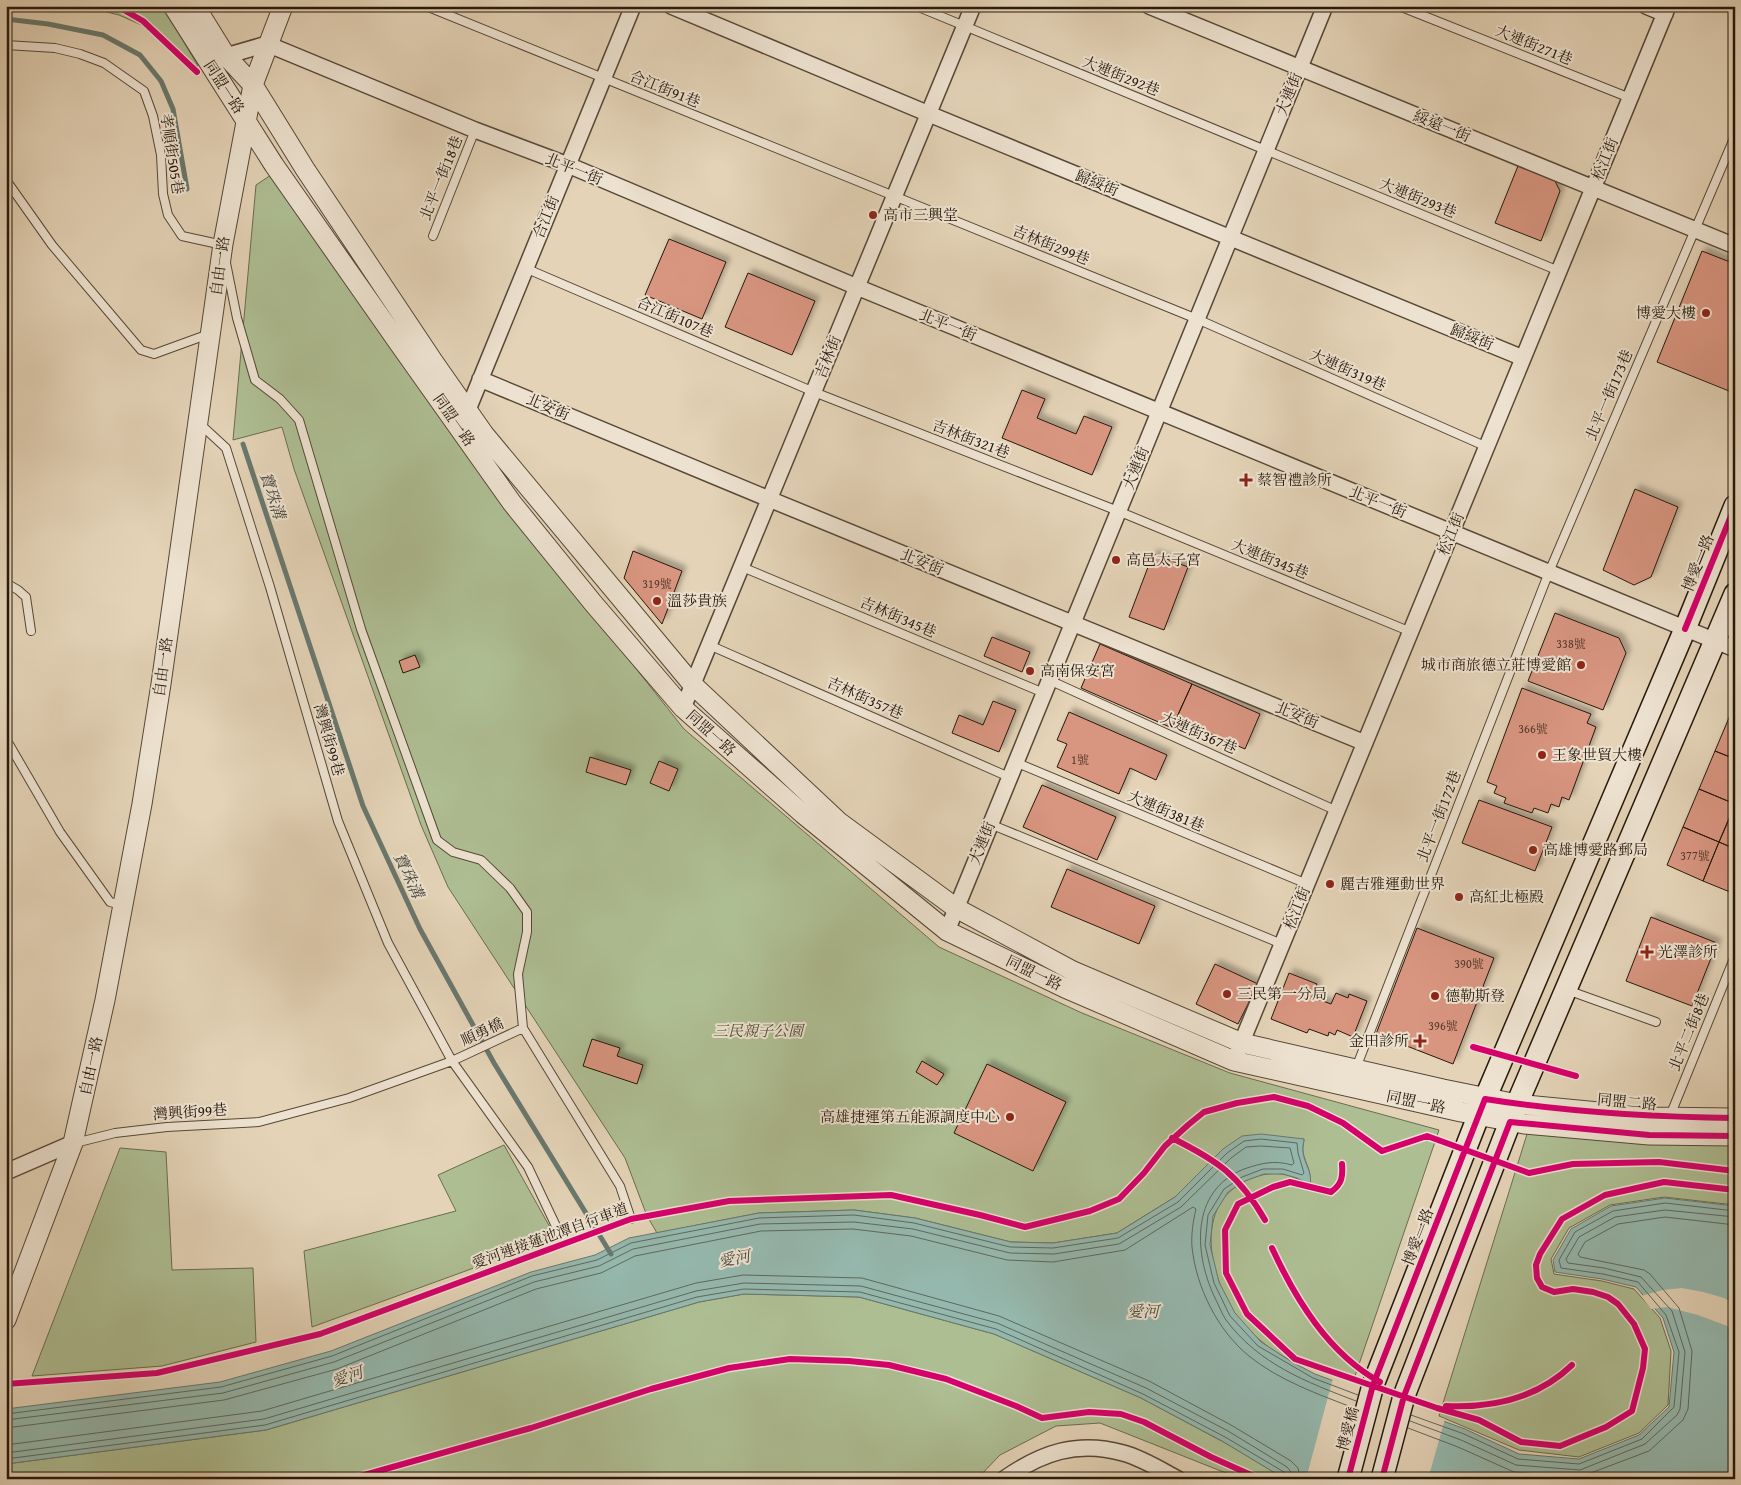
<svg xmlns="http://www.w3.org/2000/svg" width="1741" height="1485" font-family="'Gentium Book Plus','Noto Serif TC',serif">
  <style>
    .green { fill: #aebe93; stroke: #6a6c50 }
    .water { fill: #95b8ae; stroke: #69786d }
    .pier { fill: #e4d3b7 }
    .lines { fill: none; stroke-linecap: round; stroke-linejoin: round }
    .shore { stroke: #5e685d; stroke-width: 1 }
    .stream { stroke: #69786d; stroke-width: 5 }
    .building { fill: #d89580; stroke: #27190c; filter: url(#shadow) }
    .service-casing { stroke: #564837; stroke-width: 10 }
    .minor-casing { stroke: #564837; stroke-width: 18 }
    .tertiary-casing { stroke: #564837; stroke-width: 21 }
    .secondary-casing { stroke: #27190c; stroke-width: 24 }
    .service { stroke: #ede2d0; stroke-width: 8 }
    .minor { stroke: #ede2d0; stroke-width: 15 }
    .tertiary { stroke: #ede2d0; stroke-width: 19 }
    .secondary { stroke: #ede2d0; stroke-width: 21 }
    .secondary-bridge-casing { stroke: #27190c; stroke-width: 24; stroke-linecap: butt }
    .secondary-bridge { stroke: #ede2d0; stroke-width: 21 }
    .cycleway-casing { stroke: #ede2d0; stroke-width: 9 }
    .cycleway { stroke: #d6006c; stroke-width: 6 }
    .poi-dot { fill: #8f2418; stroke: #ede2d0; stroke-width: 2 }
    .labels { text-anchor: middle; stroke-width: 4; stroke-linejoin: round; paint-order: stroke }
    .number-label { font-size: 12px; fill: #533829 }
    .street-label { font-size: 15px; fill: #27190c; stroke: #ede2d0 }
    .poi-label { font-size: 15px; fill: #27190c; stroke: #ede2d0; text-anchor: start }
    .park-label { font-size: 15px; font-style: italic; fill: #504b34; stroke: #ede2d0 }
    .water-label { font-size: 16px; font-style: italic; fill: #48493d; stroke: #ede2d0 }
  </style>
  <defs>
    <filter id="shadow"><feDropShadow dx="4.5" dy="-4.5" stdDeviation="2.5" flood-color="#0004"/></filter>
  </defs>
  <rect width="100%" height="100%" fill="#e4d3b7"/>
  <filter id="stains"><feTurbulence type="fractalNoise" baseFrequency=".004" numOctaves="4"/><feColorMatrix values="0 0 0 0 .2 0 0 0 0 .09 0 0 0 0 .02 0 0 0 .5 -.17"/></filter>
  <radialGradient id="worn" r=".72"><stop offset=".6" stop-color="#630" stop-opacity="0"/><stop offset="1" stop-color="#630" stop-opacity=".3"/></radialGradient>
  <!-- green -->
  <path class="green" d="M82 6H163L198 66 186 64 146 27 119 15Z
    M271 175 560 573 684 729 939 947 1082 1013 1230 1073 1439 1130 1355 1376C1334 1372 1310 1370 1292 1361 1271 1351 1247 1332 1234 1312 1207 1270 1194 1200 1252 1178 1274 1170 1289 1173 1309 1185 1313 1172 1305 1164 1303 1152 1302 1148 1304 1143 1304 1139L1223 1149 1175 1197 1117 1233 1053 1243 1011 1242 915 1218 854 1210 759 1213 657 1233 647 1216 625 1158 448 887 421 825 294 469 282 427 233 440 256 185Z
    M1528 1131 1735 1135V1205L1664 1197 1610 1205 1569 1228 1551 1259 1554 1274 1602 1281 1634 1289 1660 1318 1671 1351 1668 1405 1639 1433 1579 1457 1519 1450 1439 1416Z
    M504 1145 556 1238 312 1327 304 1251 456 1211 438 1175Z
    M120 1148 166 1152 172 1270 253 1268 256 1342 162 1366 32 1376Z
    M744 1294 859 1297 994 1334 1141 1398 1229 1445 1285 1479H1241L1100 1423 1056 1426 1000 1455 977 1479H6V1464L266 1430 699 1302Z"/>
  <!-- water -->
  <path class="water" d="M1261 1134 1304 1139C1304 1142 1302 1148 1303 1152 1304 1164 1313 1172 1310 1185L1297 1178 1283 1174H1264L1245 1181 1228 1192 1213 1216 1210 1245 1219 1282 1235 1313 1261 1342 1292 1362 1315 1374 1465 1429 1519 1454 1579 1459 1639 1435 1669 1407 1674 1352 1663 1318 1636 1287 1602 1279 1555 1272 1553 1260 1571 1229 1611 1206 1665 1198 1735 1206V1479H1285L1222 1441 1141 1398 994 1334 859 1297 744 1294 699 1302 266 1430 6 1464V1409L220 1382 331 1351 531 1272 595 1255 629 1238 759 1213 854 1210 915 1218 1011 1242 1053 1243 1117 1233 1175 1197 1223 1149 1242 1136Z"/>
  <!-- pier -->
  <path class="pier" d="M1682 1288 1703 1292 1724 1298 1735 1304V1329L1698 1315 1667 1307 1651 1309 1641 1296 1663 1290Z
    M1333 1378 1445 1419 1428 1479H1306Z"/>
  <g class="lines">
    <!-- shore -->
    <path class="shore" d="M6 1414 221 1387 332 1356 532 1276 597 1260 631 1243 759 1218 854 1215 914 1223 1010 1247 1053 1248 1118 1238 1178 1202 1227 1153 1244 1141 1261 1139 1297 1143 1298 1153 1304 1173 1302 1175 1283 1169H1263L1242 1177 1224 1189 1208 1215 1205 1245 1214 1283 1230 1316 1258 1346 1313 1378 1358 1395
      M1411 1415 1464 1434 1518 1459 1579 1464 1642 1439 1674 1407 1679 1352 1666 1315 1638 1282 1603 1274 1561 1268 1559 1260 1575 1232 1613 1211 1665 1203 1735 1211
      M6 1420 223 1393 334 1362 534 1282 599 1266 633 1249 760 1224 854 1222 913 1229 1010 1253 1054 1254 1119 1244 1181 1207 1231 1158 1246 1147 1261 1146 1290 1148 1294 1163 1292 1165C1274 1160 1262 1163 1244 1169 1189 1191 1194 1256 1216 1300 1219 1306 1222 1314 1226 1320 1259 1364 1306 1382 1356 1401
      M1410 1421 1461 1440 1516 1465 1580 1470 1645 1444 1677 1415 1680 1409 1685 1352 1672 1311 1641 1277 1604 1268 1568 1263 1566 1259 1579 1237 1615 1217 1665 1210 1735 1217
      M6 1428 224 1400 337 1369 536 1289 601 1273 635 1256 761 1231 853 1229 911 1236 1007 1260 1053 1262 1125 1250 1193 1207 1196 1209C1193 1221 1191 1236 1192 1247 1196 1287 1218 1331 1249 1356 1278 1380 1320 1395 1354 1408
      M1408 1428 1458 1447 1514 1472 1580 1477 1649 1451 1683 1420 1688 1409 1692 1351 1679 1308 1650 1274 1644 1270 1580 1257 1578 1254 1585 1242 1618 1224 1665 1217 1735 1225
      M6 1445 262 1411 696 1283 743 1275 862 1278 999 1316 1149 1381 1231 1425 1291 1461 1298 1468 1300 1479
      M6 1453 264 1419 696 1291 744 1283 861 1286 997 1323 1146 1388 1228 1431 1287 1467 1291 1472 1293 1479
      M6 1459 265 1425 697 1297 744 1289 860 1292 996 1329 1143 1394 1225 1437 1284 1472 1286 1479"/>
    <!-- stream -->
    <path class="stream" d="M6 19 48 24 103 35 140 55 161 81 173 109 187 189
      M243 444 363 806 420 929 494 1063 611 1254"/>
  </g>
  <!-- building -->
  <path class="building" d="M1518 166 1555 181 1560 191 1541 241 1495 223Z
    M669 239 726 262 702 319 645 295Z
    M1702 251 1735 264V376L1729 391 1657 362Z
    M748 273 815 301 792 355 725 327Z
    M1022 390 1045 399 1037 418 1076 434 1084 416 1112 427 1092 475 1002 438Z
    M1635 489 1678 507 1651 577 1634 585 1603 570Z
    M633 551 682 571 662 624 624 578Z
    M1153 554 1188 567 1164 630 1129 617Z
    M1555 613 1619 638 1626 653 1603 710 1528 681Z
    M992 637 1030 652 1022 672 984 656Z
    M1100 644 1192 684 1172 728 1081 688Z
    M415 655 420 667 403 673 399 661Z
    M1192 684 1260 714 1245 749 1176 719Z
    M1522 688 1591 714 1587 723 1596 727 1569 800 1562 797 1559 807 1551 804 1548 813 1534 808 1532 813 1504 803 1506 798 1494 793 1497 786 1487 782Z
    M993 701 1016 710 999 752 952 733 959 715 983 725Z
    M1069 712 1167 755 1156 780 1130 768 1119 794 1057 767 1067 744 1057 740Z
    M1731 713 1735 714V759L1715 751Z
    M1715 751 1735 759V804L1699 789Z
    M590 757 631 770 626 785 586 772Z
    M659 761 678 769 669 791 650 783Z
    M1042 785 1116 817 1097 860 1023 827Z
    M1699 789 1735 804 1719 842 1683 827Z
    M1479 800 1552 827 1535 871 1462 843Z
    M1735 806V849L1719 842Z
    M1683 827 1719 842 1703 881 1667 865Z
    M1719 842 1735 849V894L1703 881Z
    M1067 869 1155 906 1139 944 1051 907Z
    M1651 917 1717 943 1692 1006 1626 981Z
    M1417 928 1494 958 1453 1064 1376 1034Z
    M1215 964 1258 984 1238 1024 1196 1004Z
    M1289 973 1317 984 1312 997 1331 1004 1336 993 1348 998 1349 994 1367 1001 1353 1037 1337 1030 1335 1035 1329 1032 1328 1036 1309 1029 1307 1033 1271 1019Z
    M592 1039 620 1048 617 1056 643 1065 637 1084 583 1066Z
    M922 1061 944 1074 937 1085 916 1072Z
    M987 1064 1066 1102 1033 1171 954 1133Z"/>
  <g class="lines">
    <!-- service casing -->
    <g class="service-casing">
      <path id="service" d="M426 6 1197 319 1487 447
        M916 6 1559 271
        M1399 6 1630 98
        M6 45 55 48 80 54 104 63 144 91 153 116 161 155 163 194 168 215 182 236 223 245
        M6 180 52 245 141 350 154 354 209 334
        M433 236 475 130
        M226 263 237 318 255 380 280 399 299 420 361 629 437 840 453 852 481 860 510 888 527 912V932L518 974 523 1028 620 1186 631 1219
        M525 268 814 392 1118 511 1411 632
        M200 424 226 448 270 587 338 821 388 943 452 1061 528 1167 564 1243
        M742 567 1044 693
        M6 583 18 590 26 597 31 631
        M709 645 1009 777
        M1049 680 1337 811
        M6 739 60 832 110 902 122 905
        M1015 762 1307 884
        M990 824 1282 944
        M1567 990 1656 1022
        M1356 1068 1549 572 1735 136
        M1670 1116 1735 956
        M75 1143 115 1133 167 1127 259 1122 349 1098 452 1061 523 1028"/>
    </g>
    <!-- minor casing -->
    <g class="minor-casing">
      <path id="minor" d="M671 6 929 114 1523 358
        M1149 6 1735 246
        M1646 6 1665 14
        M218 61 226 56 267 44 475 130 568 165 857 287 1735 649
        M480 379 769 499 1365 743
        M465 417 633 6
        M683 708 973 6
        M947 931 1325 6
        M1234 1061 1668 6
        M6 1172 73 1143
        M1004 1479C1041 1453 1077 1440 1123 1453 1142 1458 1161 1470 1178 1479"/>
    </g>
    <!-- tertiary casing -->
    <g class="tertiary-casing">
      <path id="tertiary" d="M173 6 274 165 400 345 512 503 593 603 683 708 803 814 947 931 1065 988 1234 1061 1461 1112 1524 1124 1649 1135 1735 1136
        M195 6 226 56 253 85 305 169 433 361 484 434 693 685 839 822 956 908 1073 971 1242 1043 1443 1089 1517 1104 1651 1117 1735 1118
        M6 1320 73 1143 105 1000 142 804 161 684 223 244 253 85 283 6"/>
    </g>
    <!-- secondary casing -->
    <g class="secondary-casing">
      <path id="secondary" d="M1404 1396 1517 1104 1735 594
        M1348 1479 1373 1385 1485 1099 1685 629 1735 506"/>
    </g>
    <!-- service -->
    <use href="#service" class="service"/>
    <!-- minor -->
    <use href="#minor" class="minor"/>
    <!-- tertiary -->
    <use href="#tertiary" class="tertiary"/>
    <!-- secondary -->
    <use href="#secondary" class="secondary"/>
    <!-- secondary-bridge casing -->
    <g class="secondary-bridge-casing">
      <path id="secondary-bridge" d="M1382 1479 1404 1396"/>
    </g>
    <!-- secondary-bridge -->
    <use href="#secondary-bridge" class="secondary-bridge"/>
    <!-- cycleway casing -->
    <g class="cycleway-casing">
      <path id="cycleway" d="M117 6 143 21 197 72
        M1685 629 1735 506
        M1473 1047 1576 1076
        M1172 1138C1218 1161 1239 1175 1265 1220
        M1342 1164C1343 1177 1342 1184 1331 1192L1290 1182 1273 1187 1238 1204 1225 1230 1226 1273 1247 1314 1295 1359 1437 1408 1479 1420 1521 1442 1560 1446 1606 1427 1632 1411 1643 1368 1645 1349 1634 1324 1618 1304 1608 1297 1593 1292 1573 1289 1554 1292 1542 1287 1537 1278 1536 1265 1540 1254 1562 1219 1605 1195 1664 1182 1735 1190
        M1272 1248C1296 1300 1329 1354 1380 1382
        M6 1384 157 1373 320 1334 631 1219 729 1201 891 1195 980 1215 1025 1227 1090 1211 1119 1199 1144 1173 1165 1146 1188 1125 1204 1112 1237 1103 1274 1097 1308 1106 1343 1123 1382 1151 1427 1136 1529 1173 1573 1164 1659 1162 1735 1171
        M1446 1406C1492 1408 1538 1398 1572 1365
        M350 1479 531 1428 651 1389 729 1368 790 1359 849 1361 889 1365 946 1379 1016 1406 1042 1418 1089 1412 1121 1414 1144 1422 1211 1457 1260 1479
        M1348 1479 1373 1385 1485 1099C1568 1112 1651 1117 1735 1118
        M1382 1479 1404 1396 1510 1122 1649 1135 1735 1136"/>
    </g>
    <!-- cycleway -->
    <use href="#cycleway" class="cycleway"/>
  </g>
  <!-- markers -->
  <g class="poi-dot">
    <circle cx="873" cy="215" r="5"/>
    <circle cx="1706" cy="313" r="5"/>
    <path d="M1243.5 472.5h5v5h5v5h-5v5h-5v-5h-5v-5h5z"/>
    <circle cx="1116" cy="560" r="5"/>
    <circle cx="657" cy="601" r="5"/>
    <circle cx="1581" cy="665" r="5"/>
    <circle cx="1030" cy="671" r="5"/>
    <circle cx="1542" cy="755" r="5"/>
    <circle cx="1533" cy="850" r="5"/>
    <circle cx="1330" cy="884" r="5"/>
    <circle cx="1459" cy="897" r="5"/>
    <path d="M1644.5 944.5h5v5h5v5h-5v5h-5v-5h-5v-5h5z"/>
    <circle cx="1227" cy="994" r="5"/>
    <circle cx="1435" cy="996" r="5"/>
    <path d="M1417.5 1033.5h5v5h5v5h-5v5h-5v-5h-5v-5h5z"/>
    <circle cx="1010" cy="1117" r="5"/>
  </g>
  <g class="labels">
    <!-- number labels -->
    <g class="number-label">
      <text x="657" y="588">319號</text>
      <text x="1571" y="648">338號</text>
      <text x="1533" y="733">366號</text>
      <text x="1080" y="764">1號</text>
      <text x="1695" y="860">377號</text>
      <text x="1469" y="968">390號</text>
      <text x="1443" y="1030">396號</text>
    </g>
    <!-- street labels -->
    <g class="street-label">
      <text transform="translate(1534 45) rotate(22)" y="5">大連街271巷</text>
      <text transform="translate(1121 76) rotate(22)" y="5">大連街292巷</text>
      <text transform="translate(224 87) rotate(57)" y="5">同盟一路</text>
      <text transform="translate(665 89) rotate(22)" y="5">合江街91巷</text>
      <text transform="translate(1289 94) rotate(-68)" y="5">大連街</text>
      <text transform="translate(1442 126) rotate(22)" y="5">綏遠一街</text>
      <text transform="translate(172 154) rotate(81)" y="5">孝順街505巷</text>
      <text transform="translate(1605 159) rotate(-68)" y="5">松江街</text>
      <text transform="translate(574 169) rotate(22)" y="5">北平一街</text>
      <text transform="translate(441 178) rotate(-68)" y="5">北平一街18巷</text>
      <text transform="translate(1097 183) rotate(22)" y="5">歸綏街</text>
      <text transform="translate(1418 198) rotate(22)" y="5">大連街293巷</text>
      <text transform="translate(546 217) rotate(-68)" y="5">合江街</text>
      <text transform="translate(1051 245) rotate(22)" y="5">吉林街299巷</text>
      <text transform="translate(220 266) rotate(-82)" y="5">自由一路</text>
      <text transform="translate(675 317) rotate(23)" y="5">合江街107巷</text>
      <text transform="translate(948 325) rotate(22)" y="5">北平一街</text>
      <text transform="translate(1472 337) rotate(22)" y="5">歸綏街</text>
      <text transform="translate(828 357) rotate(-68)" y="5">吉林街</text>
      <text transform="translate(1348 370) rotate(24)" y="5">大連街319巷</text>
      <text transform="translate(1609 395) rotate(-67)" y="5">北平一街173巷</text>
      <text transform="translate(548 407) rotate(23)" y="5">北安街</text>
      <text transform="translate(454 420) rotate(55)" y="5">同盟一路</text>
      <text transform="translate(971 439) rotate(21)" y="5">吉林街321巷</text>
      <text transform="translate(1136 468) rotate(-68)" y="5">大連街</text>
      <text transform="translate(1378 502) rotate(22)" y="5">北平一街</text>
      <text transform="translate(1451 534) rotate(-68)" y="5">松江街</text>
      <text transform="translate(1270 559) rotate(22)" y="5">大連街345巷</text>
      <text transform="translate(922 562) rotate(22)" y="5">北安街</text>
      <text transform="translate(1698 563) rotate(-68)" y="5">博愛一路</text>
      <text transform="translate(898 617) rotate(23)" y="5">吉林街345巷</text>
      <text transform="translate(163 667) rotate(-82)" y="5">自由一路</text>
      <text transform="translate(865 698) rotate(24)" y="5">吉林街357巷</text>
      <text transform="translate(1297 715) rotate(22)" y="5">北安街</text>
      <text transform="translate(711 733) rotate(42)" y="5">同盟一路</text>
      <text transform="translate(1199 733) rotate(24)" y="5">大連街367巷</text>
      <text transform="translate(329 740) rotate(74)" y="5">灣興街99巷</text>
      <text transform="translate(1166 811) rotate(23)" y="5">大連街381巷</text>
      <text transform="translate(1439 816) rotate(-69)" y="5">北平一街172巷</text>
      <text transform="translate(982 843) rotate(-68)" y="5">大連街</text>
      <text transform="translate(1297 908) rotate(-68)" y="5">松江街</text>
      <text transform="translate(1034 973) rotate(26)" y="5">同盟一路</text>
      <text transform="translate(482 1032) rotate(-25)" y="5">順勇橋</text>
      <text transform="translate(1689 1032) rotate(-68)" y="5">北平二街8巷</text>
      <text transform="translate(91 1066) rotate(-78)" y="5">自由一路</text>
      <text transform="translate(1416 1102) rotate(12)" y="5">同盟一路</text>
      <text transform="translate(1627 1102) rotate(5)" y="5">同盟二路</text>
      <text transform="translate(190 1112) rotate(-4)" y="5">灣興街99巷</text>
      <text transform="translate(550 1236) rotate(-20)" y="5">愛河連接蓮池潭自行車道</text>
      <text transform="translate(1418 1237) rotate(-69)" y="5">博愛一路</text>
      <text transform="translate(1348 1429) rotate(-75)" y="5">博愛橋</text>
    </g>
    <!-- poi labels -->
    <g class="poi-label">
      <text x="883" y="220">高市三興堂</text>
      <text x="1696" y="318" text-anchor="end">博愛大樓</text>
      <text x="1257" y="485">蔡智禮診所</text>
      <text x="1126" y="565">高邑太子宮</text>
      <text x="667" y="606">溫莎貴族</text>
      <text x="1571" y="670" text-anchor="end">城市商旅德立莊博愛館</text>
      <text x="1040" y="676">高南保安宮</text>
      <text x="1552" y="760">王象世貿大樓</text>
      <text x="1543" y="855">高雄博愛路郵局</text>
      <text x="1340" y="889">麗吉雅運動世界</text>
      <text x="1469" y="902">高紅北極殿</text>
      <text x="1658" y="957">光澤診所</text>
      <text x="1237" y="999">三民第一分局</text>
      <text x="1445" y="1001">德勒斯登</text>
      <text x="1409" y="1046" text-anchor="end">金田診所</text>
      <text x="1000" y="1122" text-anchor="end">高雄捷運第五能源調度中心</text>
    </g>
    <!-- park labels -->
    <g class="park-label">
      <text x="758" y="1036">三民親子公園</text>
    </g>
    <!-- water labels -->
    <g class="water-label">
      <text transform="translate(273 495) rotate(72)" y="6">寶珠溝</text>
      <text transform="translate(409 875) rotate(65)" y="6">寶珠溝</text>
      <text transform="translate(734 1258) rotate(-11)" y="6">愛河</text>
      <text x="1143" y="1317">愛河</text>
      <text transform="translate(347 1376) rotate(-19)" y="6">愛河</text>
    </g>
  </g>
  <!-- margin -->
  <rect width="1741" height="1485" fill="none" stroke="#e4d3b7" stroke-width="25"/>
  <rect x="8" y="8" width="1726" height="1470" fill="none" stroke="#27190c" stroke-width="2.5"/>
  <rect x="12" y="12" width="1716" height="1460" fill="none" stroke="#27190c"/>
  <rect width="100%" height="100%" filter="url(#stains)"/>
  <rect width="100%" height="100%" fill="url(#worn)"/>
</svg>
